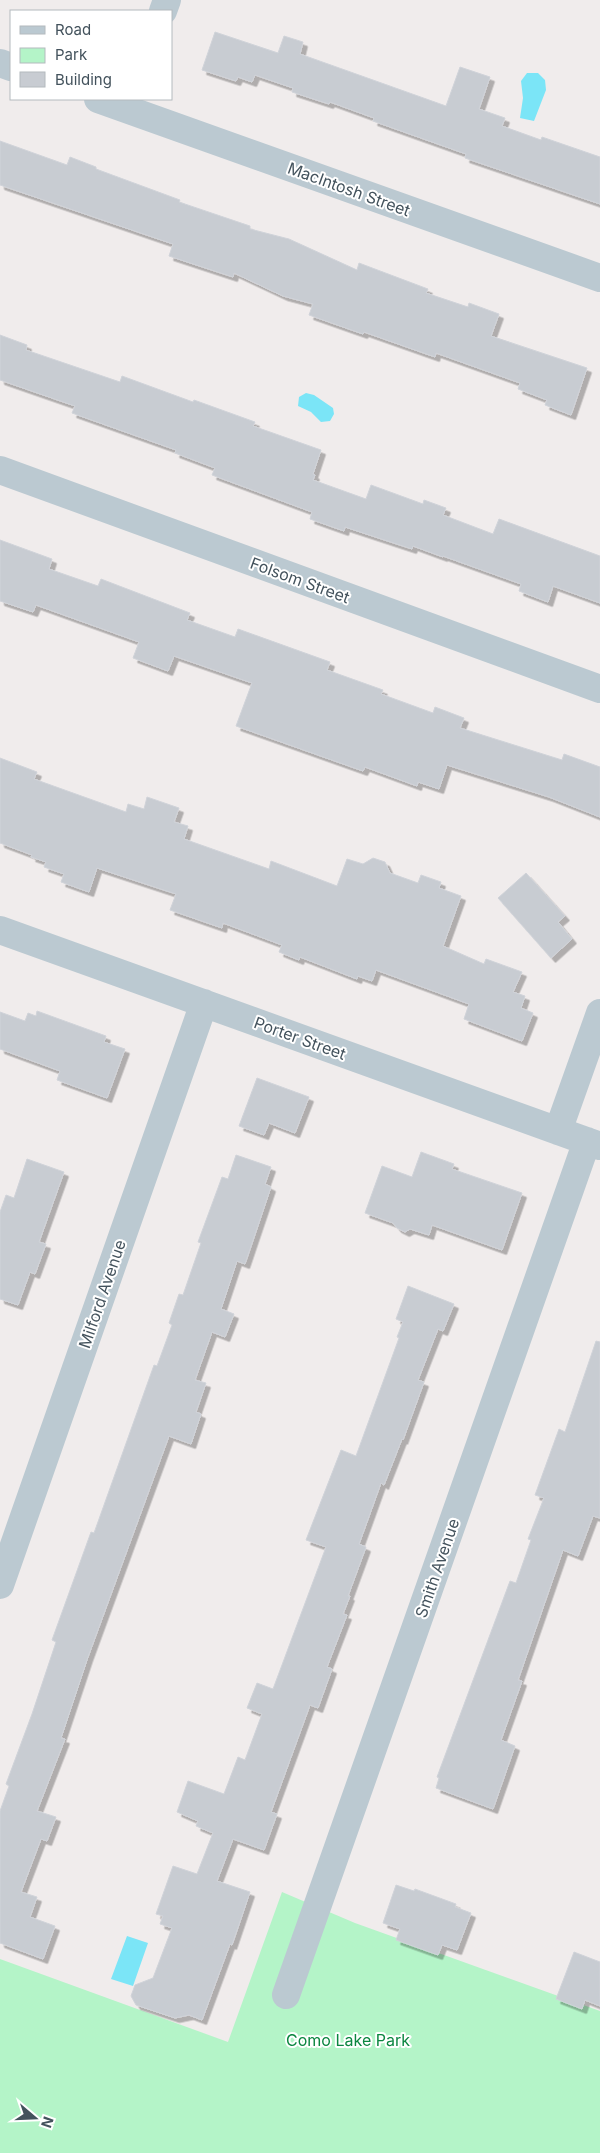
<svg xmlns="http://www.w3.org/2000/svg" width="600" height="2153" font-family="Inter,sans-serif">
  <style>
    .green { fill: #b4f4c8 }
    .water { fill: #7be5f7 }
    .building { fill: #c8ccd2; stroke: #d0d3d9; filter: url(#shadow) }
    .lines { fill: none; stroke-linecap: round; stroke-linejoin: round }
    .minor { stroke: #bbc9d1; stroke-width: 28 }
    .labels { text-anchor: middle; stroke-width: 4; stroke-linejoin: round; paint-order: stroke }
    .street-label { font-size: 16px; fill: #43525c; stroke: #fff }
    .park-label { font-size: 16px; fill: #0b8640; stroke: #fff }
  </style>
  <defs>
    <filter id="shadow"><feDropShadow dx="4.5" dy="4.5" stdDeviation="0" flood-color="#0004"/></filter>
  </defs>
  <rect width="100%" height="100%" fill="#f0ecec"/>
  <!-- green -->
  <path class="green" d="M282 1892 355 1923 600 2011V2153H0V1959L228 2042Z"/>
  <!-- water -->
  <path class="water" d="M527 73H538L545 80 546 90 534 121 520 118 523 98 521 81Z
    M306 393 314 395 333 408 334 414 330 421 321 422 311 412 298 406 299 397Z
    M127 1936 148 1943 133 1986 111 1979Z"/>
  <!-- building -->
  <path class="building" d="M215 32 278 53 284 36 303 42 300 54 446 106 460 67 490 77 479 109 505 118 502 126 541 140 542 137 600 157V204L465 158 466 154 373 121 374 118 330 102 329 104 292 92 293 88 255 75 252 82 238 77 236 81 202 70Z
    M0 141 67 165 70 157 96 167V169L180 200 179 202 250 226V229L289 239 357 270 359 263 428 289 426 293 468 307 469 303 499 314 491 336 587 368 571 415 545 405 547 400 518 389 520 383 436 353 435 357 364 332 363 334 309 315 313 304 283 296 234 273 233 277 169 256 173 244 0 185Z
    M0 335 27 345 26 350 120 382 122 376 193 402 194 400 255 422 253 426 321 450 313 474 315 475 313 480 366 499 371 485 423 504 424 500 446 508 443 515 493 534 499 519 600 556V603L553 586 548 602 519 591 521 584 443 556V557L413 546 412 549 345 527 344 531 310 519 312 512 212 475 215 468 175 453 176 450 72 413 75 406 0 380Z
    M0 540 52 559 49 569 98 586 101 579 190 613 187 620 235 637 238 629 330 662 327 670 383 690 381 694 433 713 435 707 464 718 460 728 562 760 564 754 600 767V817L549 797 447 765 439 789 418 782 417 786 365 767 363 771 236 726 252 683 174 656 168 671 133 658 139 642 36 605 33 612 0 601Z
    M0 758 37 772 34 779 126 812 128 804 144 809 147 797 179 808 174 822 188 826 184 839 269 869 271 861 337 886 347 859 363 864 373 858 385 862 390 873 418 883 421 875 441 882 439 888 461 896 443 946 484 964 486 959 522 972 513 992 525 996 521 1008 533 1013 522 1041 464 1019 469 1004 376 970 372 981 358 976 357 979 300 957 299 960 279 952 282 945 223 923 222 928 170 910 176 894 97 868 89 892 61 882 64 874 44 867 46 862 31 857 32 855 0 843Z
    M526 873 565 916 558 922 572 939 551 958 498 898Z
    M37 1011 106 1036 104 1042 125 1049 107 1098 57 1080 60 1071 0 1049V1012L25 1021 28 1013 36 1016Z
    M257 1078 309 1097 295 1133 269 1123 264 1135 239 1126Z
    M421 1152 454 1164 452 1169 522 1193 502 1250 432 1225 429 1235 410 1229 405 1232 397 1228 393 1223 365 1213 382 1166 412 1177Z
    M236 1155 271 1167 265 1184 271 1187 245 1264 237 1261 221 1309 234 1314 225 1337 212 1332 195 1380 206 1383 196 1412 201 1414 191 1444 169 1436 88 1657 61 1738 65 1739 37 1811 56 1817 47 1841 41 1839 21 1892 37 1897 30 1917 55 1926 43 1959 0 1943V1811L9 1786 6 1784 32 1714 56 1642 52 1640 91 1532 94 1533 154 1365 157 1366 172 1325 169 1323 179 1294 183 1295 201 1243 198 1242 222 1177 228 1179Z
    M27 1159 64 1172 39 1242 46 1244 35 1274 30 1272 18 1305 0 1299V1212L6 1195 14 1198Z
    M408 1286 454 1304 443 1331 438 1329 418 1380 424 1382 403 1440 402 1439 384 1485 381 1483 367 1522 359 1544 366 1547 348 1596H350L343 1614 347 1615 327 1667 332 1669 318 1708 310 1705 271 1812 277 1814 264 1850 233 1839 217 1881 250 1892 232 1945 230 1944 202 2020 189 2015 175 2018 136 2005 131 1996 135 1985 153 1978 172 1928 160 1924 163 1916 156 1914 173 1866 197 1874 213 1833 196 1826 198 1821 177 1812 188 1781 224 1794 238 1757 245 1760 262 1714 247 1708 257 1683 273 1689 326 1547 306 1540 341 1450 356 1456 399 1338 397 1337 403 1322 396 1319Z
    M596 1341 600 1342V1518L593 1516 578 1556 563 1550 518 1680 522 1681 501 1740 515 1746 493 1809 436 1788 439 1778 437 1777 510 1581 516 1583 531 1540 528 1539 544 1498 535 1495 559 1429 565 1432Z
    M396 1885 414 1891 415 1889 456 1904 455 1907 471 1913 457 1950 442 1945 438 1955 396 1940 400 1929 383 1923Z
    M574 1952 600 1962V2006L585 2000 582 2009 556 1999Z"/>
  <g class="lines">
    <!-- minor -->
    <path class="minor" d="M163 11 167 0
      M0 63 11 67
      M98 99 600 278
      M0 470 600 689
      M0 930 600 1146
      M558 1131 600 1013
      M0 1585 204 1003
      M286 1995 587 1141"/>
  </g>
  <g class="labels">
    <!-- street labels -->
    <g class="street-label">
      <text transform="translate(349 189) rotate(20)" y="6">MacIntosh Street</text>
      <text transform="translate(300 580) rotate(20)" y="6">Folsom Street</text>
      <text transform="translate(300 1038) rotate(20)" y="6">Porter Street</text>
      <text transform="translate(102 1294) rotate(-71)" y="6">Milford Avenue</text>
      <text transform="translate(437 1568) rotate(-71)" y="6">Smith Avenue</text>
    </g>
    <!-- park labels -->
    <g class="park-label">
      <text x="348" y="2046">Como Lake Park</text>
    </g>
  </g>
  <!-- legend -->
  <rect x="10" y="10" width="162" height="90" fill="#ffffff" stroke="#b4babe"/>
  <rect x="20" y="26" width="25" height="8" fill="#bbc9d1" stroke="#b4babe"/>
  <text x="55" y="35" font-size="15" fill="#43525c">Road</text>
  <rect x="20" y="48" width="25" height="15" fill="#b4f4c8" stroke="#b4babe"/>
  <text x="55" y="60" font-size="15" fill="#43525c">Park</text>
  <rect x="20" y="72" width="25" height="15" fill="#c8ccd2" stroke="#b4babe"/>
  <text x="55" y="85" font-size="15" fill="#43525c">Building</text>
  <!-- north arrow -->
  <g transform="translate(35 2118) rotate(109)" stroke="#ffffff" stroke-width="4" paint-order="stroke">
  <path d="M0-4L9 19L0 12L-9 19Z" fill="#43525c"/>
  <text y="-8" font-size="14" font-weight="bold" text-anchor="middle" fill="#43525c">N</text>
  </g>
</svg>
